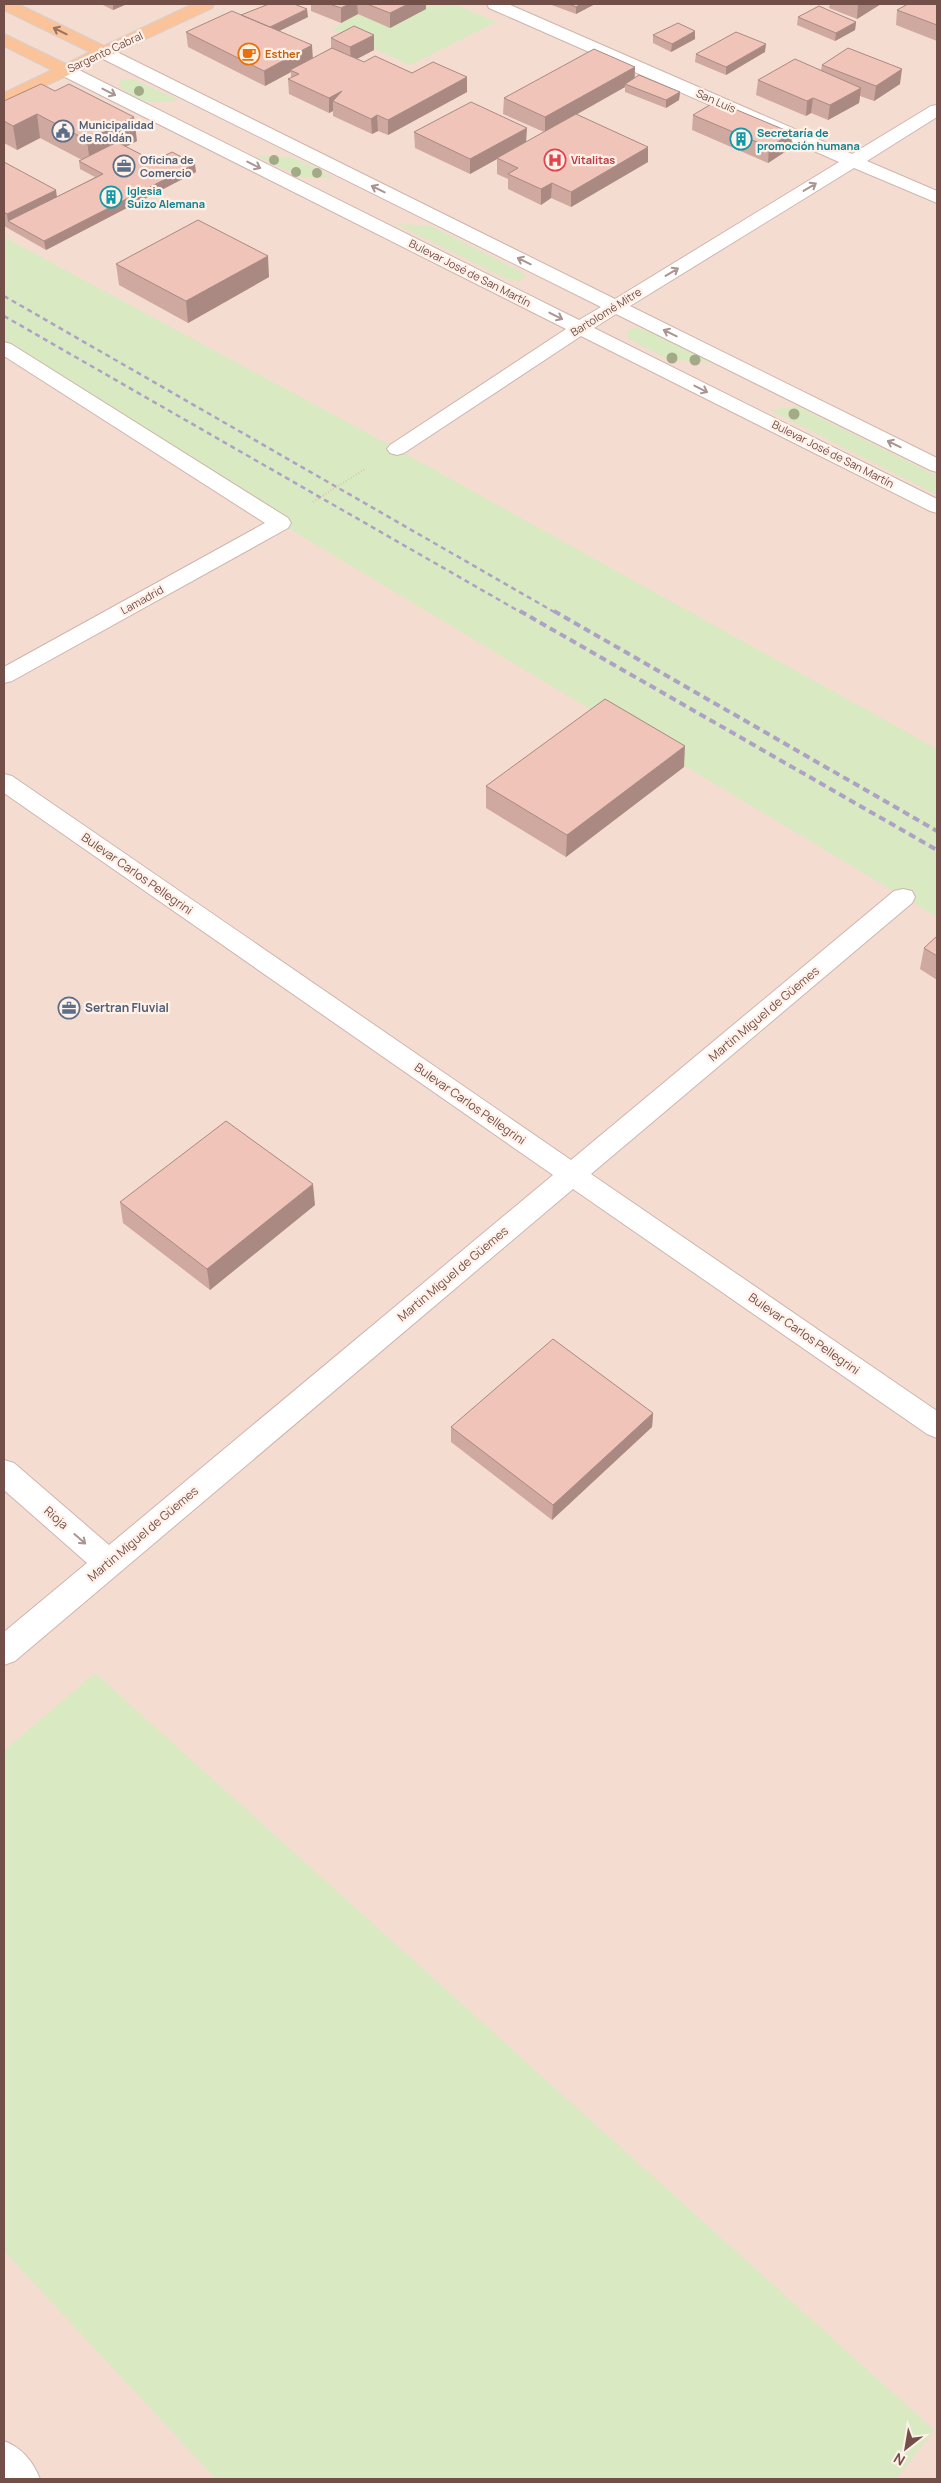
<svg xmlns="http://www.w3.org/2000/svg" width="941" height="2483" font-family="Manrope,sans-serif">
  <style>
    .residential { fill: #f4ddd0 }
    .green { fill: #d9e9c1 }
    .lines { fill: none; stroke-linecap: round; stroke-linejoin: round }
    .minor-casing { stroke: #cfb4ac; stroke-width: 2 }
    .major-casing { stroke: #d8cecc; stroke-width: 2 }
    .path { stroke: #d6a89d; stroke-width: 2; stroke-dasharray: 0.5 2.5; stroke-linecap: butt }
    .minor { fill: #fff; fill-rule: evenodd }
    .major { fill: #fbc39a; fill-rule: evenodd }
    .rail-far1 { stroke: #ada1c5; stroke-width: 2.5; stroke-dasharray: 5 4; stroke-linecap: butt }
    .rail { stroke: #ada1c5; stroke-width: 4; stroke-dasharray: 7 4.5; stroke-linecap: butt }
    .tree { fill: #a2aa88 }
    .wall { fill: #cfa99f }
    .shaded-wall { fill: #a98982 }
    .building { fill: #f1c4b9; stroke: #a98982 }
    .oneway { stroke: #9c7261 }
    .oneway2 { stroke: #ab9592 }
    .labels { text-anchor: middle; stroke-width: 4.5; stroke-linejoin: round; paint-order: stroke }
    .far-street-label { font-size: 11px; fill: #734f49; stroke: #fff1e8 }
    .far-food-label { font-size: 11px; font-weight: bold; fill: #c56008; stroke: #fff1e8; text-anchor: start }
    .far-service-label { font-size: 11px; font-weight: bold; fill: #4e5e75; stroke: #fff1e8; text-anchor: start }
    .far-culture-label { font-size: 11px; font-weight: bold; fill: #0d838f; stroke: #fff1e8; text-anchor: start }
    .far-health-label { font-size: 11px; font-weight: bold; fill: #be3a42; stroke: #fff1e8; text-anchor: start }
    .street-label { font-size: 12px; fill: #734f49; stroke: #fff1e8 }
    .service-label { font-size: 12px; font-weight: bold; fill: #4e5e75; stroke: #fff1e8; text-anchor: start }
  </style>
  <rect width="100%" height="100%" fill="#fcede2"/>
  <!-- residential -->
  <path class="residential" d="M4 4H937V2479H4Z"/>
  <!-- green -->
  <path class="green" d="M415 4H455L496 22 410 65 332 29 358 14Z
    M132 79 179 100C152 103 140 105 119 85L121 80Z
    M256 156 292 157 334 178 301 177Z
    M396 224 431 226 520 271 527 277 519 281 507 279Z
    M4 237 397 449 937 749V917L280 523 4 348Z
    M635 327 650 332 712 363 668 359 629 339 626 332Z
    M797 406 937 476V495L770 410Z
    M95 1673 934 2430 896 2479H216L4 2251V1751Z"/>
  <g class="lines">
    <!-- minor casing -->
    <g class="minor-casing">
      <path id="minor" d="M487 4H508L852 154 931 106 937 105V117L867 161 937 191V203L854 168 630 306 937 458V472L930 470 616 314 594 328 937 499V513L930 511 581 336 404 453 397 455 390 453 387 449 390 445 566 329 59 74 56 70 59 66H71L579 320 601 307 97 56 94 52 97 48H109L615 299 839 162 489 8Z
        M4 342 11 344 288 518 291 523 288 528 12 681 4 683V667L265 523 4 356Z
        M4 774 12 776 571 1160 894 891 903 889 912 891 915 897 912 903 591 1174 937 1411V1438L927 1434 573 1189 15 1661 4 1665V1632L87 1563 4 1490V1460L14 1463 109 1545 553 1175 4 793Z
        M4 2441C22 2448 33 2461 40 2479H4Z"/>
    </g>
    <!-- major casing -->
    <g class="major-casing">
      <path id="major" d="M4 4H18L104 46 193 4H214L212 8 4 105V93L52 70 4 46V34L66 64 90 52 4 10Z"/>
    </g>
    <!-- path -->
    <path class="path" d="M313 502 365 469"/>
    <!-- minor -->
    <use href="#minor" class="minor"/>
    <!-- major -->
    <use href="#major" class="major"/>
    <!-- rail-far1 -->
    <path class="rail-far1" d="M4 296 556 613
      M4 316 522 613"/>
    <!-- rail -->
    <path class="rail" d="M520 611 937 850
      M554 611 937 831"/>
  </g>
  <!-- trees -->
  <g class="tree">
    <circle cx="139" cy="91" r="5"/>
    <circle cx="274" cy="160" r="5"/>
    <circle cx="296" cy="172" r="5"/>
    <circle cx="317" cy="173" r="5"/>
    <circle cx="672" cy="358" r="5.5"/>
    <circle cx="695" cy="360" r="5.5"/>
    <circle cx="794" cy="414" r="5.5"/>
  </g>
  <!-- wall -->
  <path class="wall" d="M101 4H127L113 10Z
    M311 4H426V9L390 28 358 14 341 23 311 11Z
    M549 4H595L576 14Z
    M830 4H881L857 19 829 8Z
    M937 4V41L896 25 897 10Z
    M241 15 308 17 279 31 313 58 331 48V38L374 50 357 59 364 62 412 73 467 77V92L388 135 378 131 372 134 333 116V111L329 113 289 94 288 79 291 78V72L265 86 188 47 186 32Z
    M798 17 856 22 855 30 835 41 797 25Z
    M653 35 695 39 671 52 653 43Z
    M765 52 726 75 695 62 696 54Z
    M822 65 900 84 874 101 860 96 859 103 828 120 811 113 806 116 756 95 758 80 821 70Z
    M635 67V78L680 92 679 100 666 108 625 92V87L576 115 648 162 571 207 551 198 541 205 508 189V179L497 174V159L470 174 415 148 414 132 526 142 544 132 503 114 504 98Z
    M4 101 137 141 126 147 154 161 196 172 46 250 4 226V162L57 197 95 177 80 169 79 161 82 160 40 138 17 150 4 143Z
    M693 115 792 133 791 148 768 163 692 130Z
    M116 264 269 277 188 323 119 285Z
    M684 767 566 857 486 808V786Z
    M937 936V980L920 969 924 948Z
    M120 1202 315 1205 210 1290 123 1223Z
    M653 1413 652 1427 552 1520 451 1442V1427Z"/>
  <!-- shaded-wall -->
  <path class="shaded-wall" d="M113 4H127L113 10Z
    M349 4H357L358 14 341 23V8Z
    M408 4H426V9L390 28V13Z
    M581 4H595L576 14V7Z
    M858 4H881L857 19Z
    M307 9 308 17 263 39V31Z
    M856 22 855 30 835 41 836 33Z
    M695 31V39L671 52 672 44Z
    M374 35V50L351 62 350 47Z
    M766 44 765 52 726 75V67Z
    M312 45 313 60 290 70 291 72 265 86 264 71Z
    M635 67 634 82 625 84V87L545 132V117Z
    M902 69 900 84 874 101 876 86Z
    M467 77V92L388 135V120Z
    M861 88 859 103 828 120 830 105Z
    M342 91 333 101V111L329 113V98Z
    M680 92 679 100 666 108V100Z
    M813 98 811 113 806 116 807 101Z
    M37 114 40 138 17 150 13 126Z
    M377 115 378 131 372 134 371 119Z
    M134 117 137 141 90 164 87 140Z
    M527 128 526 143 497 158V159L470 174V159Z
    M792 133 791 148 768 163 769 147Z
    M648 147V162L571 207V192Z
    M195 164 196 172 46 250 44 241Z
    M552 183 551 198 541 205V189Z
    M56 190 58 205 8 221 7 214Z
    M268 256 269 277 188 323 186 301Z
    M685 746 684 767 566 857 567 835Z
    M313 1184 315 1205 210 1290 207 1269Z
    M653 1413 652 1427 552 1520 553 1505Z"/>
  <!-- building -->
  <path class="building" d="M269 4H294L307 9 270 27 241 15Z
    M329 4H349L341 8Z
    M367 4H408L390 13Z
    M569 4H581L576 7Z
    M908 4H937V25L897 10Z
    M819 6 856 22 836 33 798 17Z
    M232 11 312 45 264 71 186 32Z
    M678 23 695 31 672 44 653 35Z
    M354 26 374 35 350 47 331 38Z
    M736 32 766 44 726 67 696 54Z
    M332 48 364 62 375 56 412 73 433 62 467 77 388 120 377 115 371 119 333 101 342 91 329 98 288 79 299 74 290 70Z
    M848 48 902 69 876 86 822 65Z
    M594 49 635 67 545 117 504 98Z
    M795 59 861 88 830 105 813 98 807 101 758 80Z
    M639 75 680 92 666 100 625 84Z
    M41 84 55 91 69 84 134 117 87 140 37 114 13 126 4 121V101Z
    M471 102 527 128 470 159 414 132Z
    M718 102 792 133 769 147 693 115 713 103Z
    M576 114 648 147 571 192 552 183 541 189 508 174 518 168 497 158Z
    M117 142 154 161 172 152 195 164 44 241 8 221 103 174 79 161Z
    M4 162 56 190 7 214 4 212Z
    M198 220 268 256 186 301 116 264Z
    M605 699 685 746 567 835 486 786Z
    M937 936V956L924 948Z
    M226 1121 313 1184 207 1269 120 1202Z
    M553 1339 653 1413 553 1505 451 1427Z"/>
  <!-- one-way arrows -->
  <defs><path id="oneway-shaft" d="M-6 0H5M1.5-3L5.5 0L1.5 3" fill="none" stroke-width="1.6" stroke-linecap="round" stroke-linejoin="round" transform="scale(1.25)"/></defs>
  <use class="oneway" href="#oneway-shaft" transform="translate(60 31) rotate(-154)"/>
  <g class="oneway2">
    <use href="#oneway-shaft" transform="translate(109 92) rotate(27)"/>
    <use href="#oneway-shaft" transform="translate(254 165) rotate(27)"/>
    <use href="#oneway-shaft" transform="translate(810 187) rotate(-31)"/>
    <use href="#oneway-shaft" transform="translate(378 189) rotate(-154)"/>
    <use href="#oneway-shaft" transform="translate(524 261) rotate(-154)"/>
    <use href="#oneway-shaft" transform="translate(672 272) rotate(-31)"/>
    <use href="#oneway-shaft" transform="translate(556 316) rotate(27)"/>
    <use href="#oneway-shaft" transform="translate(670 333) rotate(-154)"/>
    <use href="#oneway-shaft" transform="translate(701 389) rotate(27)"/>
    <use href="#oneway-shaft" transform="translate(894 444) rotate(-154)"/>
    <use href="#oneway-shaft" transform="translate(80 1539) rotate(41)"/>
  </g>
  <!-- icons -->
  <defs>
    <g id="cafe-ring" transform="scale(1.125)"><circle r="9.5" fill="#fff1e8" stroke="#e8710a" stroke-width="1.5"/><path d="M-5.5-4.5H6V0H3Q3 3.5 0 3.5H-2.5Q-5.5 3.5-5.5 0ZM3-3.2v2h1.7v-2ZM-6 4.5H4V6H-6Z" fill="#e8710a"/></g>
    <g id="civic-ring" transform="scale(1.125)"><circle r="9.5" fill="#fff1e8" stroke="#5c6f8a" stroke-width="1.5"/><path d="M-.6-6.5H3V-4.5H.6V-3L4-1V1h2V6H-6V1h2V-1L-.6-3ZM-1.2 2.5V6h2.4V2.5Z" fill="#5c6f8a"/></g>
    <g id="building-ring" transform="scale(1.125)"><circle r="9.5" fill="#fff1e8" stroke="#0f9aa8" stroke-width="1.5"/><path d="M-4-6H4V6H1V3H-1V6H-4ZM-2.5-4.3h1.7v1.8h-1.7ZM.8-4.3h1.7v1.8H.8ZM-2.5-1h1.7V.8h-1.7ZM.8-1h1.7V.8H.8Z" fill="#0f9aa8"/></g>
    <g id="hospital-ring" transform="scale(1.125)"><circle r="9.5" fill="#fff1e8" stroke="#e0444e" stroke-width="1.5"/><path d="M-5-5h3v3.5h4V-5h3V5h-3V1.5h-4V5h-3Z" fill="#e0444e"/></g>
    <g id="office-ring" transform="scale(1.125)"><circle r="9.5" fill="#fff1e8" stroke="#5c6f8a" stroke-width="1.5"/><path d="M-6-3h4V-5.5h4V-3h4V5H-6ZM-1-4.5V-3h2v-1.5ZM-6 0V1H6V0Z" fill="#5c6f8a"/></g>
  </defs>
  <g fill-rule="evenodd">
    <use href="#cafe-ring" x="249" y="54"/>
    <use href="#civic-ring" x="63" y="131"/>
    <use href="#building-ring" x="741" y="139"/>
    <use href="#hospital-ring" x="555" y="160"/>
    <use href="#office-ring" x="124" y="166"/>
    <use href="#building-ring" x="111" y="197"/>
    <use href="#office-ring" x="69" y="1008"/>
  </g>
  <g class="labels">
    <!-- far-street labels -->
    <g class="far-street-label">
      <text transform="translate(105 52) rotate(-25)" y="4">Sargento Cabral</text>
      <text transform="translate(716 101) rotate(24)" y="4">San Luis</text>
      <text transform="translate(470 273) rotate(27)" y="4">Bulevar José de San Martín</text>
      <text transform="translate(606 312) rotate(-32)" y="4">Bartolomé Mitre</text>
      <text transform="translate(833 454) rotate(27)" y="4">Bulevar José de San Martín</text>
      <text transform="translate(142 600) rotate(-29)" y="4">Lamadrid</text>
    </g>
    <!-- far-food labels -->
    <g class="far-food-label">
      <text x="265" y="58">Esther</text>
    </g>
    <!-- far-service labels -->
    <g class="far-service-label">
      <text x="79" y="129">Municipalidad<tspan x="79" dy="13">de Roldán</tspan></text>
      <text x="140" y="164">Oficina de<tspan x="140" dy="13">Comercio</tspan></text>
    </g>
    <!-- far-culture labels -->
    <g class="far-culture-label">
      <text x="757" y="137">Secretaría de<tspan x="757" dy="13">promoción humana</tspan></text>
      <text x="127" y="195">Iglesia<tspan x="127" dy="13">Suizo Alemana</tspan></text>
    </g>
    <!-- far-health labels -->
    <g class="far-health-label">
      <text x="571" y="164">Vitalitas</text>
    </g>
    <!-- street labels -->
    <g class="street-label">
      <text transform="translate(137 874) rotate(35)" y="4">Bulevar Carlos Pellegrini</text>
      <text transform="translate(764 1014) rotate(-40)" y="4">Martin Miguel de Güemes</text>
      <text transform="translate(470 1104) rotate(35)" y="4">Bulevar Carlos Pellegrini</text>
      <text transform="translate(453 1274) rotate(-40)" y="4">Martin Miguel de Güemes</text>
      <text transform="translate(804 1334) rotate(35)" y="4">Bulevar Carlos Pellegrini</text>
      <text transform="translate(56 1518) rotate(41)" y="4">Rioja</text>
      <text transform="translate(143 1534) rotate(-40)" y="4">Martin Miguel de Güemes</text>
    </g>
    <!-- service labels -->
    <g class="service-label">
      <text x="85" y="1012">Sertran Fluvial</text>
    </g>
  </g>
  <!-- border -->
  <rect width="941" height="2483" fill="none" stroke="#734f49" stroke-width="10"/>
  <!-- north arrow -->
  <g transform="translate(906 2448) rotate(211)" stroke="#fff1e8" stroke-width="4" paint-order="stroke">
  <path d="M0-4L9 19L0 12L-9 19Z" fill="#734f49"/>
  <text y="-8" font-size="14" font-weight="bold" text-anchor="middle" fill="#734f49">N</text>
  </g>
</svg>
